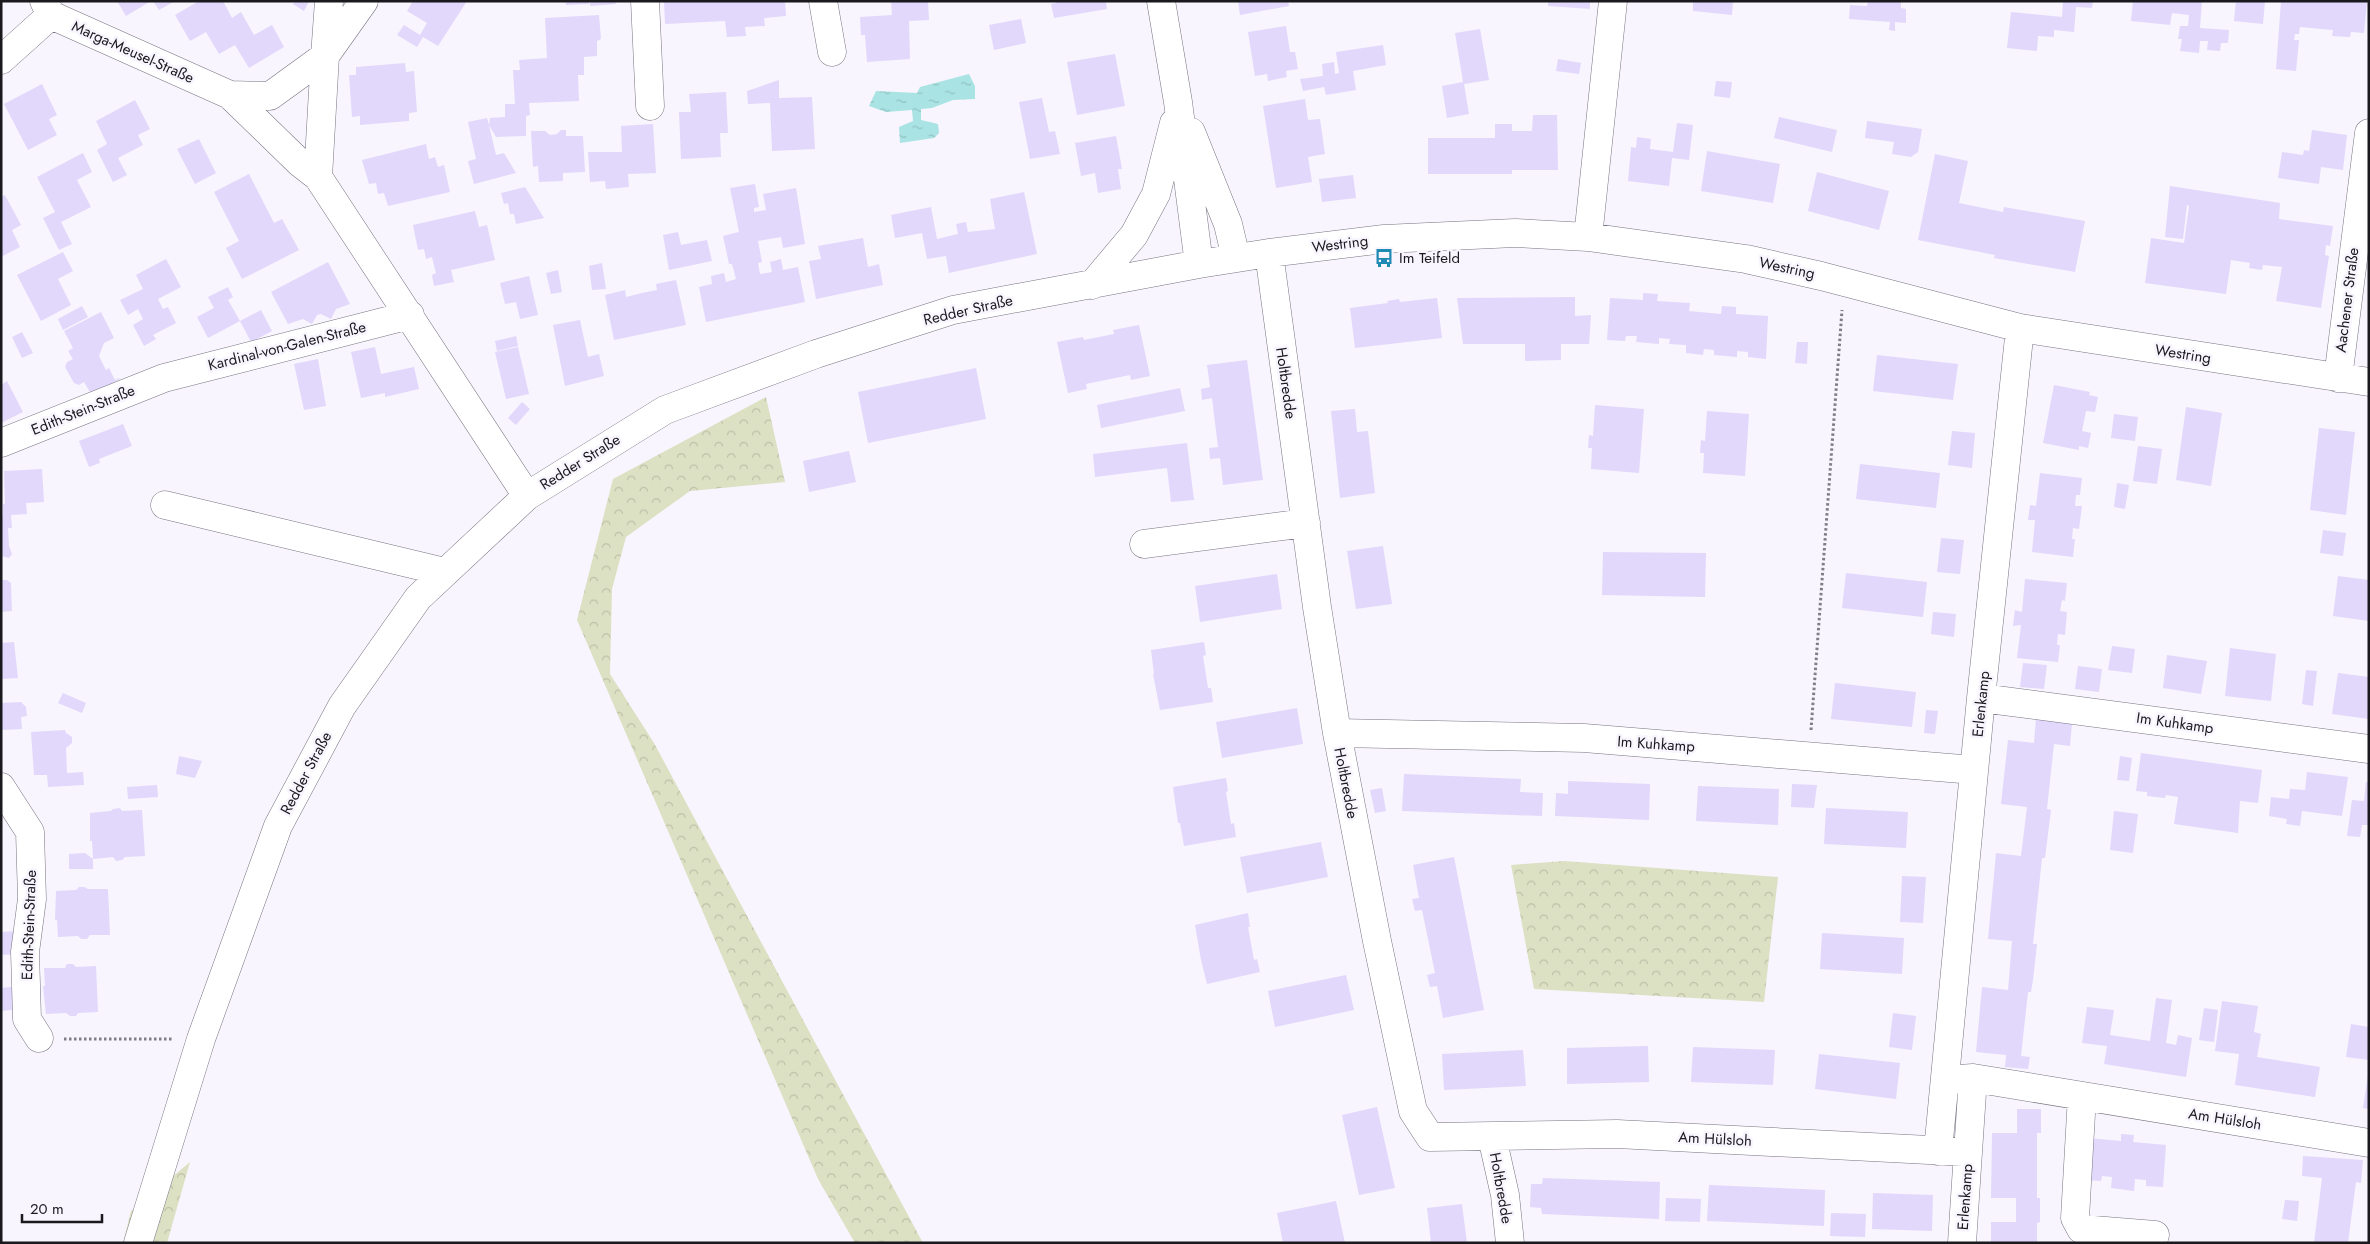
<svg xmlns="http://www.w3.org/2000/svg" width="2370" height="1244" font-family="Jost,sans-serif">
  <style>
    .forest { fill: url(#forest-crowns) }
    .water { fill: url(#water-ripples) }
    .building { fill: #e2d8fb }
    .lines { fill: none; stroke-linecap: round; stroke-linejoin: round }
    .minor-casing { stroke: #787481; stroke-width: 29 }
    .path { stroke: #807e85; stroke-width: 3; stroke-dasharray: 2.5 2.5; stroke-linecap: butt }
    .minor { stroke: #fff; stroke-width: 28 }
    .labels { text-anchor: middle; stroke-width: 5; stroke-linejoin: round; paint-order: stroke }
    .street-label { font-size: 15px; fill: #1a191e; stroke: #f8f5fe }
    .poi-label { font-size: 15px; fill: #1a191e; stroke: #f8f5fe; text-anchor: start }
  </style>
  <defs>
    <pattern id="forest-crowns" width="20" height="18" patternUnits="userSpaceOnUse" patternTransform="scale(1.25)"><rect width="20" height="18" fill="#dde1c3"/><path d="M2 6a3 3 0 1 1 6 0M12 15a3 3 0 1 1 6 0" fill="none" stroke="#bdc0a7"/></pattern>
    <pattern id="water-ripples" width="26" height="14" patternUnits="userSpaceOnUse" patternTransform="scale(1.25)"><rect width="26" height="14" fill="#a9e3e3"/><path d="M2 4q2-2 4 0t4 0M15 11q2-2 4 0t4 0" fill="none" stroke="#91c2c2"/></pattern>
  </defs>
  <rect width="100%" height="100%" fill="#f8f5fe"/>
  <!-- forest -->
  <path class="forest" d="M766 397 785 482 690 491 626 537 612 589 610 674 654 743 923 1243H855L818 1179 577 620 613 479Z
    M1564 861 1778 877 1764 1002 1534 989 1511 865Z
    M190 1162 167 1243H123L131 1211Z"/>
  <!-- water -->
  <path class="water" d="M969 74 975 86V99L953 100 932 108 921 109V120L938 124 939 133 934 138 900 143 899 127 913 121 912 110 886 112 869 106 876 91 917 93 920 87Z"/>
  <!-- building -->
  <path class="building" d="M117 1H151L126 16Z
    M153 1H175L159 10Z
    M199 1H223L232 18 241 12 254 35 272 25 284 47 249 68 235 45 219 54 206 32 190 41 175 15Z
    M295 1H309L304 11 293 4Z
    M413 1H467L438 46 423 37 417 47 397 35 404 25 420 35 427 23 407 11Z
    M565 1H589V4L566 5Z
    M590 1H615L616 4 590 6Z
    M664 1H785L786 16 764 18 765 26 745 27 746 36 727 37 725 21 665 24Z
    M891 1H928L929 20 909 21 910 59 867 62 865 35H861L860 17 892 15Z
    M1056 1H1106L1107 9 1054 18 1051 4 1056 3Z
    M1238 1H1288L1289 6 1240 15Z
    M1548 1H1590V9L1548 6Z
    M1693 1H1733L1732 15 1693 11Z
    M1868 1H1901V8L1906 9V23L1895 22V31L1889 30 1890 22 1849 19 1850 5 1867 6Z
    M2063 1H2093L2092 8 2076 7 2074 32 2054 30V37L2038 36 2037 51 2007 48 2011 12 2062 17Z
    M2133 1H2202L2200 28 2229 30 2228 43H2221L2220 51 2207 50 2208 41H2200L2199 53 2180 51 2182 39H2178L2180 26H2188L2189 15 2172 13 2170 25 2131 21Z
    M2236 1H2265L2263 24 2234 21Z
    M2281 1H2367L2364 33 2351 32 2350 37 2332 36 2333 30 2300 27 2299 34H2295L2294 40H2299L2296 71 2276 69Z
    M599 15 601 39 597 41V56L584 57V75H578L579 101 529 103 530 115 526 116V136L496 137 489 125 496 155 504 153 516 173 474 184 468 161 476 159 468 122 487 118 489 125 490 118 505 117V104H515L513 70H520L519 60 547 58 545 18Z
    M1021 19 1026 43 994 50 989 25Z
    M1286 26 1290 52H1295L1298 69 1286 71 1287 77 1268 81 1267 74 1255 76 1248 32Z
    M1480 29 1489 80 1464 84 1469 114 1447 118 1442 86 1463 82 1455 33Z
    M1383 45 1386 65 1353 71 1356 90 1326 95 1324 87 1303 91 1300 79 1323 76 1322 64 1334 62 1335 74 1339 73 1336 52Z
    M1115 54 1125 106 1077 115 1067 62Z
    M1558 59 1581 63 1579 74 1556 71Z
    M405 63 406 72 414 71 417 112 409 113V121L360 125V116L352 117 349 75H356V67Z
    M779 80V98L812 97 815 149 772 151 770 103 748 104 747 91Z
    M1716 81 1732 82 1730 98 1714 96Z
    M42 84 57 115 49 119 57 135 28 150 4 104Z
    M726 92 728 133H720L721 157 681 159 679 112H691L689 94Z
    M1042 98 1049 132 1055 131 1060 154 1030 159 1019 102Z
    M1305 99 1308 120 1320 119 1325 154 1308 157 1312 182 1276 188 1263 106Z
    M135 100 150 129 138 135 143 145 118 158 127 175 113 182 97 150 107 144 96 121Z
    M1533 115H1557L1558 170H1512V174H1428V138H1495V124H1512V131H1532Z
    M1779 117 1837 130 1832 152 1774 138Z
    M1867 121 1922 129 1918 152 1911 157 1892 154 1894 142 1865 138Z
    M1677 123 1693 125 1689 160 1672 158 1669 186 1628 181 1631 147 1636 148 1637 137 1651 139 1650 149 1673 152Z
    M653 124 656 173 628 174 629 187 606 189 605 181 590 182 588 152H622L621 126Z
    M561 130H566V136H583L585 172 563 173V181L539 182 538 166 533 167 531 131H545L550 135 557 134Z
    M2312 130 2347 135 2343 170 2321 167 2319 184 2278 178 2282 152 2303 155 2304 150 2309 151Z
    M1116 136 1122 169H1118L1121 189 1098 193 1095 173 1081 176 1075 143Z
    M199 139 216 173 195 184 177 149Z
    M426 144 429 159 435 157 438 167 444 165 450 192 388 206 384 193 378 194 376 183 369 184 362 160Z
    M1707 151 1780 164 1773 203 1701 191Z
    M83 153 92 172 77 180 91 207 61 222 72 244 59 250 43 218 55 212 37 177Z
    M1935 154 1968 161 1959 203 2003 212 2004 207 2085 221 2075 272 1994 258 1995 255 1918 240Z
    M1817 172 1889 191 1879 230 1808 211Z
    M249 174 274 223 282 219 299 250 242 279 226 248 239 241 214 192Z
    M1353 175 1356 198 1322 202 1319 179Z
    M755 184 759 207 754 208V212L766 210 763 194 796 188 805 244 783 248 781 237 758 241 762 262 758 263 760 274 772 272 770 262 781 259 783 270 798 267 805 302 706 322 699 287 712 284 711 276 724 273 726 282 736 279 732 264H729L723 236 739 232 730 188Z
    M2170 186 2280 203 2279 219 2333 226 2330 246 2326 245 2325 255 2329 256 2321 308 2276 301 2282 267 2263 265 2262 270 2249 268 2250 263 2231 260 2226 294 2145 283 2151 238 2184 243 2189 206 2187 205 2183 239 2165 237Z
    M525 187 544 218 516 224 514 214H510L508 203 504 204 501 193Z
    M1024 192 1037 254 949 273 946 256 927 259 922 233 895 238 891 215 931 207 937 239 958 234 956 224 966 222 968 232 995 229 990 199Z
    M5 195 21 225 12 230 20 247 1 257V197Z
    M475 211 479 227 487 225 495 260 451 270 454 282 434 286 432 275 436 273 432 257 426 259 424 249 418 250 413 225Z
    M678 232 681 245 707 240 712 261 669 270 663 235Z
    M863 238 868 267 879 264 883 285 816 299 809 261 821 259 818 246Z
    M63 252 73 271 58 279 71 305 41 321 17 275Z
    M166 259 181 287 158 299 163 309 168 307 176 323 153 335 156 339 144 346 133 325 143 319 138 309 128 315 120 300 143 289 136 275Z
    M328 262 350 304 336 309 331 319 321 314 317 315 312 324 303 319 288 324 271 292Z
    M602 263 606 289 592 290 589 266Z
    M558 270 562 292 551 294 546 273Z
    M529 276 538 315 520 319 516 302 505 304 500 283Z
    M676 280 686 325 614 340 605 295 625 290 626 297 642 293 657 290 656 284Z
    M228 287 233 297 228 300 240 321 208 338 197 317 214 308 208 297Z
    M1643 293 1658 294 1657 301 1690 303 1689 311 1721 314 1722 306 1736 307V314L1768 316 1766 359 1748 357V352L1737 351V357L1714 355V350L1704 349 1703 355 1686 353V345L1669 344 1670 339 1659 338V344L1636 342 1637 336H1626L1625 341 1607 340 1610 298 1643 300Z
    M1575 297V316L1591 315 1589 344H1561V360L1525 361V344H1463L1457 298Z
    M1437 298 1442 338 1355 348 1350 308 1388 303 1387 301 1399 299 1400 302Z
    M82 306 88 317 63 330 58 319Z
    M261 310 272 331 251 342 240 321Z
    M101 312 114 338 104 343 99 356 106 370 109 368 115 380 119 378 120 379 91 394 84 382 79 385 74 383 65 367 67 362 73 359 68 351 73 348 64 331Z
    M580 320 588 357 599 354 604 376 565 386 553 325Z
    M1139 325 1150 376 1131 380 1130 375 1086 384 1087 389 1068 393 1057 342 1083 337 1084 340 1114 334 1113 330Z
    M22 332 33 353 22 358 12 337Z
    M516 336 518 346 497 351 495 341Z
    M1797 342H1808L1807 364 1795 363Z
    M375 347 381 374 414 367 419 389 385 397V393L361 398 351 352Z
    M518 347 529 394 506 399 495 352Z
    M1877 355 1958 364 1953 400 1873 391Z
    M318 359 326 406 304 410 294 364Z
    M1247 360 1263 480 1223 485 1220 458 1210 459 1209 448 1218 447 1212 398 1202 400 1201 389 1210 387 1207 365Z
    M976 368 986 419 868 443 858 392Z
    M7 381 23 412 1 423V385Z
    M2054 385 2090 392 2089 395 2098 397 2095 412 2086 411 2082 431 2091 433 2088 448 2079 446V450L2043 443Z
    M1180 388 1185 411 1101 428 1097 405Z
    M522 402 530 409 516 425 508 418Z
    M1595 405 1644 409 1639 473 1591 469 1592 448H1588L1589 435 1593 436Z
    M2186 407 2222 413 2211 486 2176 480Z
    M1355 409 1357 432 1368 431 1375 493 1340 498 1331 411Z
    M1707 411 1749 414 1745 476 1703 473 1704 453H1700L1701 440 1705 441Z
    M2114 414 2138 417 2135 441 2111 438Z
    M123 424 132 446 99 459 100 463 89 467 79 441Z
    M2319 428 2355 432 2346 515 2310 510Z
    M1952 431 1975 433 1972 468 1948 465Z
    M1187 443 1194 500 1171 502 1167 468 1095 477 1093 454Z
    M2138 446 2162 449 2157 484 2133 481Z
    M849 451 856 482 809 492 803 461Z
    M1860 464 1940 473 1936 508 1856 499Z
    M42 469 44 502 26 503 27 514 11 515 12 528H8L9 546 12 554 9 558 1 556V516H3V504H5L4 471Z
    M2040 473 2082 478 2080 495H2076L2075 506H2082L2079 529 2073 528 2072 539H2075L2073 557 2032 552 2035 520H2028L2030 505 2036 506Z
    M2117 483 2129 485 2125 509 2114 507Z
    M2323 530 2346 533 2343 556 2320 553Z
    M1941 538 1964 540 1960 574 1937 572Z
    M1383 546 1392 604 1356 609 1347 551Z
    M1603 552 1706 553 1705 597 1602 595Z
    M1846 573 1927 582 1923 617 1842 608Z
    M1277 574 1282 609 1200 622 1195 586Z
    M2338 576 2369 580V621L2333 616Z
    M2025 579 2067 583 2065 601 2062 600 2060 611 2067 612 2065 635 2058 634 2057 645H2060L2058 662 2017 658 2021 625 2013 626 2015 610 2022 612Z
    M1 580H7L11 583 12 611 1 612Z
    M1933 612 1956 614 1954 637 1931 634Z
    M14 642 18 678 1 679V643Z
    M1204 642 1206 655 1203 656 1208 688H1211L1213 702 1160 710 1153 674H1154L1151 650Z
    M2112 646 2135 649 2132 673 2108 670Z
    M2230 648 2276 654 2271 701 2225 696Z
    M2167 655 2207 661 2201 694 2163 688Z
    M2023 663 2047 665 2044 689 2020 687Z
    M2078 666 2102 669 2099 692 2075 689Z
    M2306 670 2317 671 2313 706 2302 704Z
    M2338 673 2369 677V719L2332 714Z
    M1835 683 1916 692 1912 727 1831 719Z
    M63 693 86 703 82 713 58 703Z
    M21 702 26 707 27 716 21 717 22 729 1 730V703Z
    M1297 708 1303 744 1222 758 1216 722Z
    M1926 710 1938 711 1935 734 1924 733Z
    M2036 718 2072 723 2070 746 2054 744 2047 809 2051 810 2045 858H2042L2033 944H2037L2033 980 2031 992H2028L2021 1056 2030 1057 2028 1069 2005 1067 2006 1055 1976 1052 1982 987 2008 990 2009 978 2012 941 1988 939 1996 853 2021 856 2027 807 2001 804 2008 740 2034 743Z
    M65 730 66 733 72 737V743L66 748 67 773 83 772 84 785 48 787 47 775H34L31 732Z
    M2141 753 2262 770 2258 803 2240 801 2238 833 2174 824 2178 797 2166 795 2165 798 2147 796V792L2136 791Z
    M179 756 202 761 195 778 176 774Z
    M2120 756 2132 758 2129 781 2117 780Z
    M2307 772 2348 777 2342 816 2302 811 2300 826 2286 824 2287 819 2269 816 2271 797 2289 799 2290 789 2305 790Z
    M1404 774 1521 779 1520 792 1543 793 1542 816 1402 811Z
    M1226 778 1228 791 1226 792 1231 824 1234 823 1236 837 1184 846 1180 823H1178L1173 787Z
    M1568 781 1650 784 1649 820 1555 816 1556 793 1568 794Z
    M2366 782H2369V825H2362L2360 837 2347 836 2352 800 2364 801Z
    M1792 784 1817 785 1814 808 1791 807Z
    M157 785 158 797 128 799 127 787Z
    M1698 786 1779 789 1778 825 1696 821Z
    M1382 788 1386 811 1375 813 1370 790Z
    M120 808 122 811 142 810 145 856 125 857 122 860 116 861 113 857 93 859V869H69V854L85 853 93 859 92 841H90V813L111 811 113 809Z
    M1826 808 1908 812 1906 848 1824 844Z
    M2114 811 2138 814 2133 853 2110 850Z
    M1321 842 1328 877 1247 893 1240 857Z
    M1454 857 1484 1010 1443 1018 1437 986 1430 987 1427 975 1435 973 1422 910 1415 911 1412 899 1419 898 1413 865Z
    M1902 876 1926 877 1923 923 1900 922Z
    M79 887H84L88 889H108L110 935H90L87 939H81L78 936 58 937 57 920H55L56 891 76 890Z
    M1248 913 1250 927H1248L1254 960 1257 959 1260 972 1207 984 1201 960 1195 925Z
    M16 931 17 954 1 955V932Z
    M1822 933 1904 938 1902 974 1820 969Z
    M67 964H73L76 967 96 966 98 1012 78 1013 76 1016H70L66 1013 46 1014 43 986H45L44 968H65Z
    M1346 975 1354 1010 1275 1027 1268 991Z
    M20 986 21 1009 1 1011V988Z
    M2156 998 2172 1000 2166 1043 2176 1045 2178 1035 2192 1038 2186 1077 2104 1064 2107 1046 2082 1043 2087 1007 2114 1010 2110 1035 2150 1041Z
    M2222 1001 2258 1006 2254 1032 2261 1034 2257 1057 2320 1067 2315 1097 2235 1085 2239 1054 2215 1051Z
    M2204 1008 2218 1010 2214 1042 2199 1040Z
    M1893 1013 1916 1016 1912 1050 1889 1047Z
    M2351 1024 2369 1027V1060L2346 1057Z
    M1648 1046 1649 1082 1567 1084V1048Z
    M1693 1047 1775 1050 1773 1085 1691 1082Z
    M1523 1050 1526 1086 1444 1090 1442 1054Z
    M1819 1054 1900 1063 1896 1099 1815 1089Z
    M2368 1076 2369 1077V1109L2363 1108Z
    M1377 1107 1395 1188 1359 1195 1342 1115Z
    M2017 1109H2041V1133H2037V1198H2040V1222L2037 1223V1243H1991V1222H2016V1198H1991L1992 1133H2017Z
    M2121 1134 2134 1135 2133 1142 2166 1145 2163 1187 2146 1186V1180L2135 1179 2134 1191 2111 1188 2112 1177 2102 1176 2101 1181 2084 1180 2088 1138 2121 1141Z
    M2303 1156 2363 1160 2361 1183 2356 1182 2348 1243H2314L2322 1178 2302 1176Z
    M1543 1178 1660 1182 1659 1219 1542 1214 1541 1208 1530 1207 1531 1184H1542Z
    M1709 1185 1825 1190 1824 1226 1707 1221Z
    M1873 1193 1933 1195 1932 1231 1872 1229Z
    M1666 1198 1701 1199 1700 1222 1665 1221Z
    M2285 1200 2299 1201 2297 1221 2282 1219Z
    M1336 1201 1345 1243H1283L1277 1213Z
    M1462 1204 1467 1243H1431L1427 1208Z
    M1831 1213 1866 1214 1865 1237 1830 1236Z"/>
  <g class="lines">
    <!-- minor casing -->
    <g class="minor-casing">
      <path id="minor" d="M44 1 51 15 230 95 300 163 318 177
        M364 1 325 56 318 177 527 496
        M645 1 650 106
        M823 1 832 52
        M1161 1 1178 102 1199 264
        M1 60 51 15
        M230 95 270 96 325 56 329 1
        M1191 132 1228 224 1236 258
        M1588 237 1613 1
        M1269 253 1317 607 1337 733 1377 941 1413 1111 1430 1137 1617 1134 1968 1152 1973 1078 1946 1080
        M1092 285 1134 235 1156 194 1174 123
        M2338 378 2369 133
        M1 443 164 378 410 315
        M165 505 445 572
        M1144 544 1306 523
        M1981 698 2369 749
        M1337 733 1584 738 1974 770
        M1 787 30 832 32 899 25 952 27 1019 39 1038
        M1973 1078 2369 1143
        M2082 1096 2075 1218 2081 1229 2155 1235
        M1492 1137 1505 1195 1510 1243
        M1938 1151 1981 698 2020 328
        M138 1243 201 1039 278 826 342 706 418 598 527 496 665 410 816 354 953 310 1199 264 1269 253 1384 239 1515 233 1588 237 1746 259 1821 276 2020 328 2369 382
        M1962 1243 1968 1152"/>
    </g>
    <!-- path -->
    <path class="path" d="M1811 730 1842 310
      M64 1039H173"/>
    <!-- minor -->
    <use href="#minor" class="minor"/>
  </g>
  <!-- icons -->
  <defs>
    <g id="bus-bare" transform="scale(1.5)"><path d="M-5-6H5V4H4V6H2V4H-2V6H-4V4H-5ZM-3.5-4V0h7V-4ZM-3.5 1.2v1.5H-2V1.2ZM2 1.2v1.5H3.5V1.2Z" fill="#1f8bb2" stroke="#f8f5fe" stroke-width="2.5" paint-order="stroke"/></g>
  </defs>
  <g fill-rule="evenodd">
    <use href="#bus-bare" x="1384" y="258"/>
  </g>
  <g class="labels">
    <!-- street labels -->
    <g class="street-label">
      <text transform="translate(133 52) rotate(24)" y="5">Marga-Meusel-Straße</text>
      <text transform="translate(1340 244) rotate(-7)" y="5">Westring</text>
      <text transform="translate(1787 268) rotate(12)" y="5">Westring</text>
      <text transform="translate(2347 300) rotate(-83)" y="5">Aachener Straße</text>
      <text transform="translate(968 310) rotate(-13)" y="5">Redder Straße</text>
      <text transform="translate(287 346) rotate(-14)" y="5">Kardinal-von-Galen-Straße</text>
      <text transform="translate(2183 354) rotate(9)" y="5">Westring</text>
      <text transform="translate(1286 383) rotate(82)" y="5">Holtbredde</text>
      <text transform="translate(83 410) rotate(-22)" y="5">Edith-Stein-Straße</text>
      <text transform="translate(580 462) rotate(-32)" y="5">Redder Straße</text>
      <text transform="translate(1981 704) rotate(-84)" y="5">Erlenkamp</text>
      <text transform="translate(2175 723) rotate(8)" y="5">Im Kuhkamp</text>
      <text transform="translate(1656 744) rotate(4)" y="5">Im Kuhkamp</text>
      <text transform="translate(306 773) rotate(-62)" y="5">Redder Straße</text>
      <text transform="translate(1346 783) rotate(79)" y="5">Holtbredde</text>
      <text transform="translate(29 925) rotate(-88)" y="5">Edith-Stein-Straße</text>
      <text transform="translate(2225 1119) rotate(9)" y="5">Am Hülsloh</text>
      <text transform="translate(1715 1139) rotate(3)" y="5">Am Hülsloh</text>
      <text transform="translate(1501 1188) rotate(80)" y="5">Holtbredde</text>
      <text transform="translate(1965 1197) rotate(-86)" y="5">Erlenkamp</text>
    </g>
    <!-- poi labels -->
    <g class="poi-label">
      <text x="1399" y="263">Im Teifeld</text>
    </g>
  </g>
  <!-- border -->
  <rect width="2370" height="1244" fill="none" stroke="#1a191e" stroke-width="5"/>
  <!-- scale -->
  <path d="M22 1214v8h80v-8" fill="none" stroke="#1a191e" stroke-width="2.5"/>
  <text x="30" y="1214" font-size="15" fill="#1a191e" stroke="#f8f5fe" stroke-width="4" paint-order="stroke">20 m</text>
</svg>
